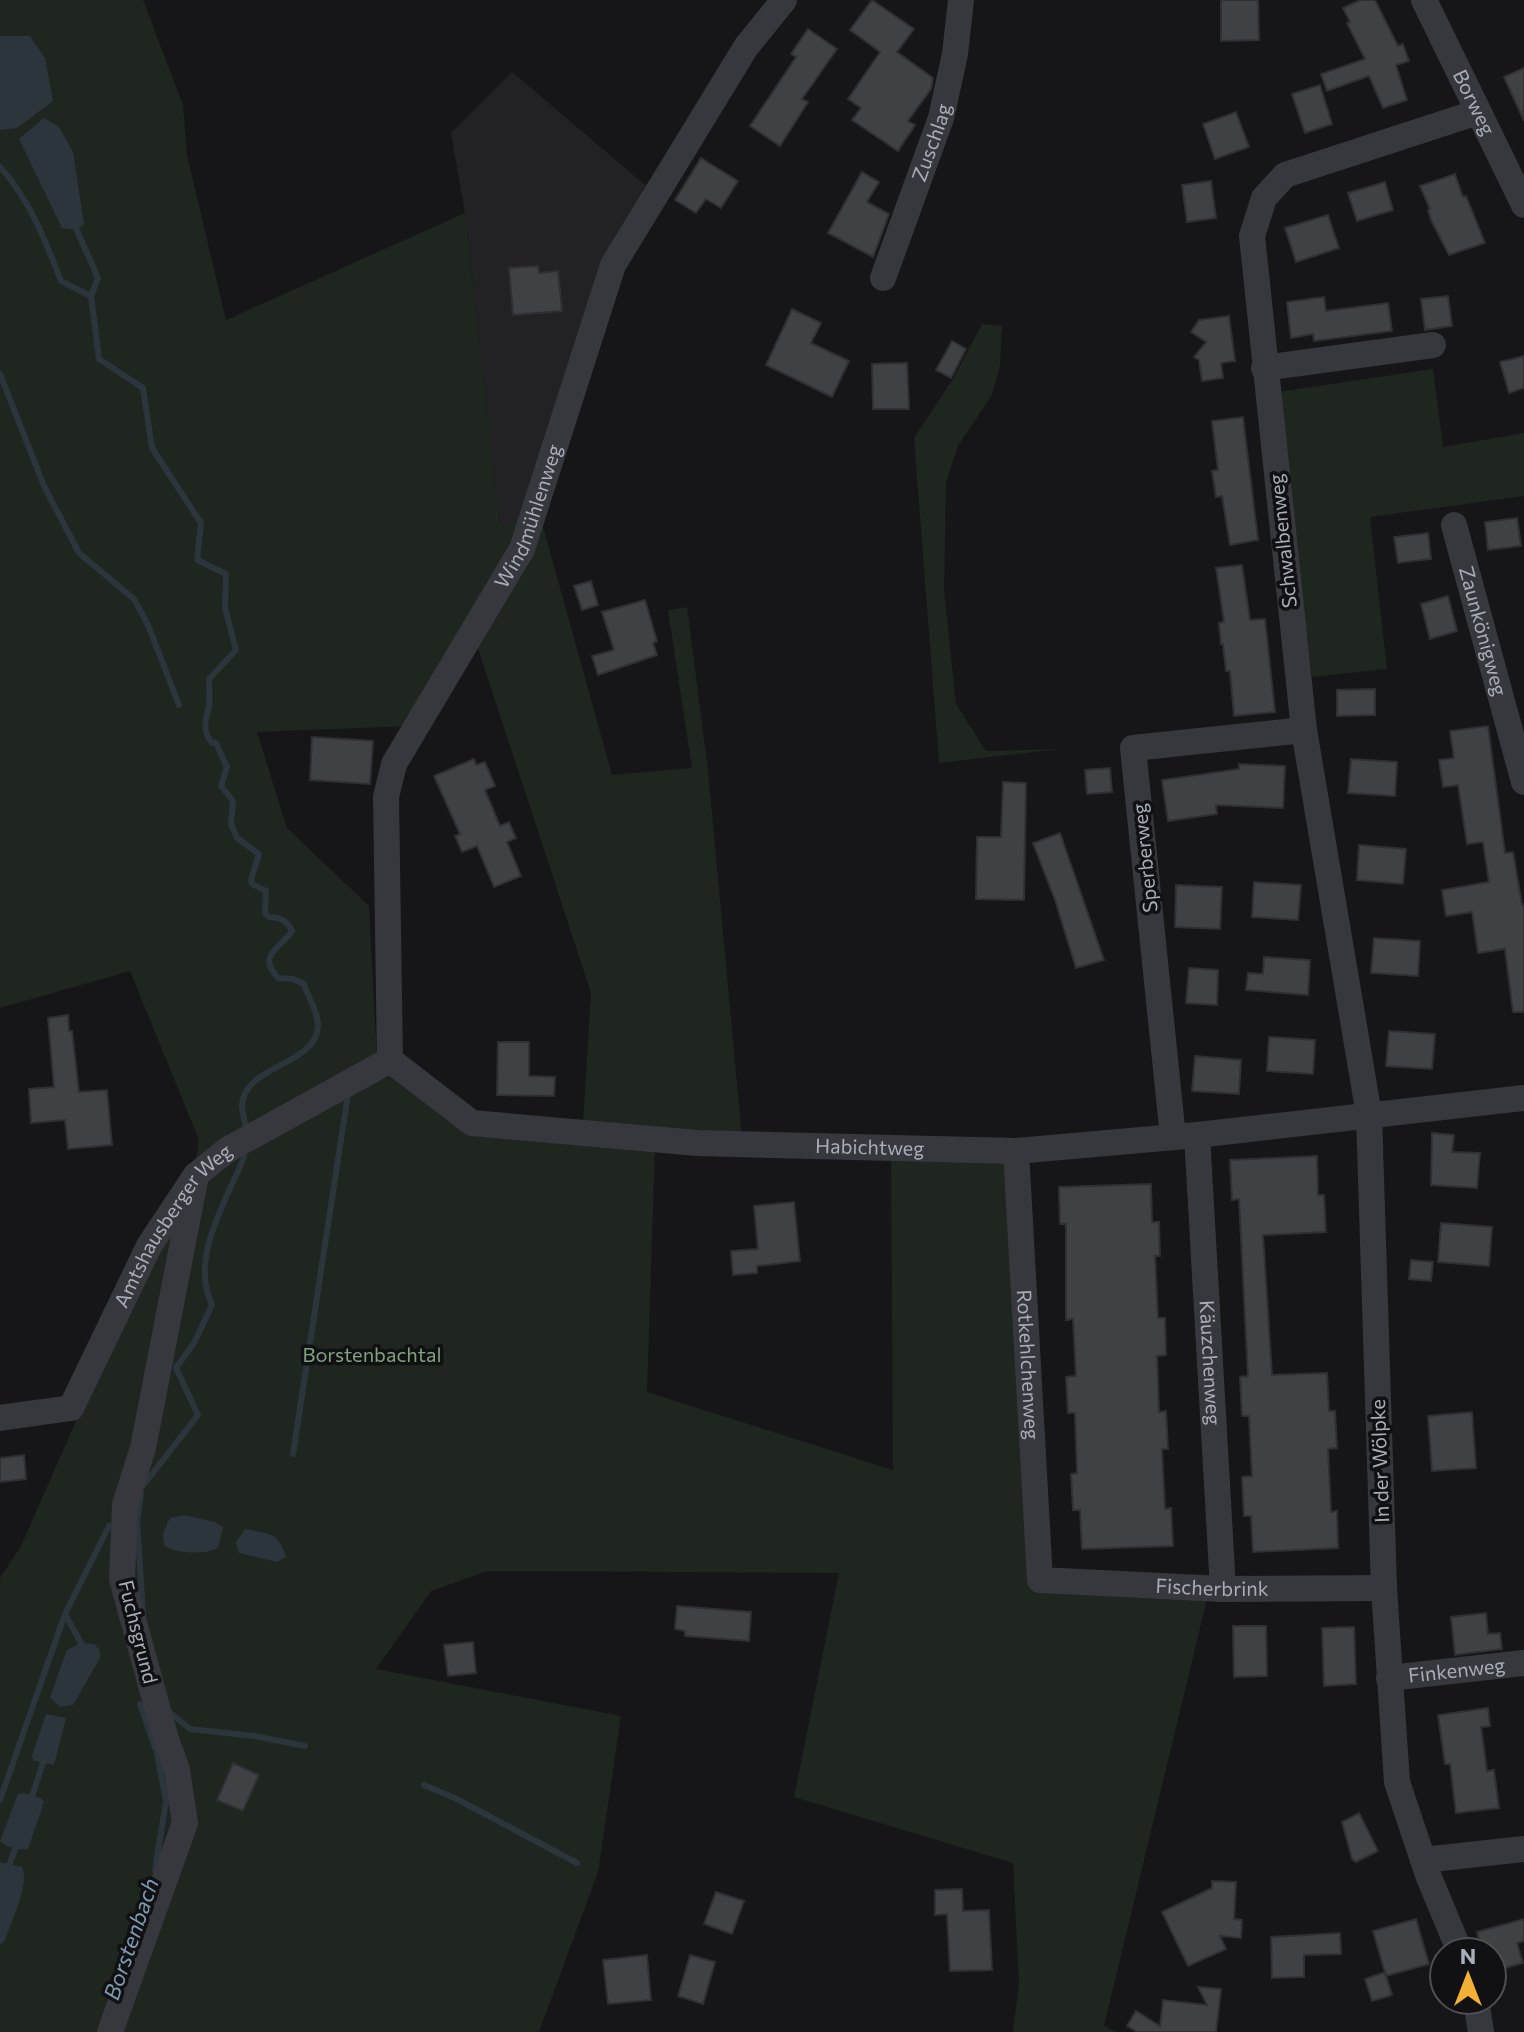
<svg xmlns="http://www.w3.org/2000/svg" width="1524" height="2032" font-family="Commissioner,sans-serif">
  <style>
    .built { fill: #222225 }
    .green { fill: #1e261f; fill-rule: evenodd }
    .water { fill: #2c353c }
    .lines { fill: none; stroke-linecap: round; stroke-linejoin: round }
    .stream { stroke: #2c353c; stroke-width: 6 }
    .building { fill: #404145; stroke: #303034; stroke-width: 2 }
    .minor { stroke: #37383d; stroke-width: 26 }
    .labels { text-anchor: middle; stroke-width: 7; stroke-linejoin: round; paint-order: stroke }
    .street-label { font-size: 20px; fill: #a8adb8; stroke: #111113 }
    .park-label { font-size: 20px; fill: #7fa381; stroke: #111113 }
    .water-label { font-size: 22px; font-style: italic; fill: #7f9bb3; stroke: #111113 }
  </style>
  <rect width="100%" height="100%" fill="#161618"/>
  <!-- built -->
  <path class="built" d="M512 72 657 195 618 268 539 512 500 527 465 213 451 133Z"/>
  <!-- green -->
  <path class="green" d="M0 0H143L183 105 187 155 226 320 465 213 500 526 539 512 612 775 692 768 668 610 687 607 708 770 743 1149 655 1146 647 1392 893 1470 891 1153 1005 1157 1033 1583 1208 1595 1104 2026 1116 2032H1013L1019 1984 1013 1863 794 1797 839 1573 488 1571 431 1591 376 1669 621 1716 598 1872 539 2032H0V1578L21 1546 149 1255 192 1184 199 1140 130 971 0 1008ZM471 627 591 993 582 1139 467 1133 377 1058 369 906 287 828 257 732 411 726Z
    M982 324 1002 326 1000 365 992 395 958 446 946 482 944 590 956 704 986 751 1060 749 939 763 914 438 953 379Z
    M1433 369 1443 447 1524 433V496L1370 517 1387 669 1312 677 1278 392Z"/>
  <!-- water -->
  <path class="water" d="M0 36H30L45 58 53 101 17 128 0 130Z
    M44 118 59 127 73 152 84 224 77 230 62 228 19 139Z
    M184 1515 215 1522 223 1527 218 1548C205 1555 176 1554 164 1545L163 1533 170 1518Z
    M245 1529C269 1534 278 1531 286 1557L277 1562 239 1553 236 1542Z
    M81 1643 94 1644 100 1650V1658L73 1705 60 1707 50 1697 67 1650Z
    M46 1714 66 1718 54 1765 33 1760 32 1756Z
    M23 1793 41 1798 44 1802 28 1849C18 1850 7 1848 0 1841L18 1794Z
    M0 1862 22 1867C30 1884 11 1922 5 1940L0 1945Z"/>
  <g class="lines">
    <!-- stream -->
    <path class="stream" d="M0 167C29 198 46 242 61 281L91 296 99 359 143 388 152 448 201 523 197 560 226 574 225 608 236 650 209 679C209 688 210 697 209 706 206 721 201 729 212 743H216L227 767 221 786 233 801 231 824 237 838 259 854 251 880 252 884 266 891 265 913 269 917C280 917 288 921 292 931 281 948 256 955 278 978L293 979 304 984C308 998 318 1011 318 1026 316 1066 245 1064 242 1105 242 1111 244 1118 245 1124
      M75 226 98 278 91 296
      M0 374 44 486 79 553 134 599 148 625 179 705
      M293 1454 348 1094
      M142 1487 198 1415 176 1368 194 1343 212 1305C189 1258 226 1202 244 1157
      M141 1494 137 1521 143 1614
      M65 1614 81 1643 78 1650
      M140 1704 157 1753 166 1801 155 1870
      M168 1711 190 1729 254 1736 305 1746
      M424 1785 455 1798 577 1863
      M0 1800 65 1614 109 1526
      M30 1803 45 1756
      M7 1871 17 1844"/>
  </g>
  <!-- building -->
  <path class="building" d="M872 0 914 29 897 52 933 78 931 89 908 121 915 125 898 151 852 120 861 108 848 99 880 52 850 30Z
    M1221 0H1258L1259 40 1221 41Z
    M1360 0H1375L1398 46 1403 44 1409 61 1396 65 1407 100 1383 108 1369 76 1327 91 1321 74 1365 59 1347 23 1350 22 1343 8Z
    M808 29 837 49 802 99 808 102 780 146 750 126 796 57 791 54Z
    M1524 68V121L1504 77Z
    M1320 85 1332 124 1305 133 1292 94Z
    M1236 112 1249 147 1215 159 1203 124Z
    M701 158 738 181 721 208 706 199 696 213 675 200Z
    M862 172 879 182 867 202 889 214 873 257 828 233Z
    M1455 174 1463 197 1466 196 1485 243 1449 255 1431 220 1428 210 1430 209 1420 186Z
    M1211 181 1216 218 1187 222 1182 185Z
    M1385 182 1393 210 1357 221 1348 193Z
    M1328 215 1339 248 1296 262 1285 228Z
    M538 266 539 273 558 271 562 311 513 315 509 268Z
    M1448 296 1452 326 1425 330 1421 299Z
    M1324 297 1326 311 1388 303 1392 331 1314 341 1313 334 1291 338 1287 302Z
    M792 309 821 323 811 343 849 361 832 397 766 365Z
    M1229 316 1235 361 1221 363 1223 378 1202 381 1199 360 1194 357 1206 342 1191 332 1199 320Z
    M952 341 966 349 951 378 936 370Z
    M1524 356V388L1509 393 1500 362Z
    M907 363 909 409H873L872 364Z
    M1243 417 1258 540 1230 545 1222 496 1216 497 1212 471 1218 470 1212 421Z
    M1517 518 1521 546 1488 550 1485 522Z
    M1428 533 1431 559 1398 563 1394 537Z
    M1242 565 1250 620 1265 619 1275 712 1234 716 1230 671H1226L1223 644H1221L1219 623 1224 622 1216 568Z
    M591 581 598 605 582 610 574 586Z
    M1448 596 1457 631 1430 639 1421 604Z
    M645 600 657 641 653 643 657 655 598 675 592 656 614 650 602 612Z
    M1375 689V715L1337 716V690Z
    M1488 726 1505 853 1513 852 1522 905 1524 904V1012H1513L1505 949 1478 953 1472 912 1446 916 1442 890 1489 882 1483 842 1467 844 1458 785 1443 787 1439 760 1454 758 1450 731Z
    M312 737 373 741 370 784 310 780Z
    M474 759 476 765 485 762 495 786 485 790 500 826 509 822 516 838 507 842 521 876 494 887 477 846 462 852 455 836 460 834 434 776Z
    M1351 759 1397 762 1395 796 1348 793Z
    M1239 764 1285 766 1283 808 1216 805 1217 814 1168 821 1162 780 1239 769Z
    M1110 768 1112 792 1087 794 1085 770Z
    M1003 782 1026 783 1024 900 976 899 977 837H1001Z
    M1060 833 1104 960 1076 968 1055 900 1033 843Z
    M1359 845 1406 849 1403 884 1357 880Z
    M1254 882 1301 885 1298 920 1252 917Z
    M1176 885 1222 887 1220 929 1175 927Z
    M1374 938 1420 941 1418 976 1371 973Z
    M1264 957 1310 960 1308 995 1246 990 1248 973 1263 974Z
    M1189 968 1218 970 1217 1005 1186 1003Z
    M68 1015 69 1031H72L79 1092 107 1090 112 1145 68 1149 65 1120 31 1123 29 1089 54 1087 48 1018Z
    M1389 1031 1435 1034 1432 1069 1386 1066Z
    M1269 1037 1315 1040 1313 1074 1267 1071Z
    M498 1042H529V1076L555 1077 554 1096 497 1095Z
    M1195 1056 1241 1060 1239 1094 1192 1091Z
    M1432 1133 1454 1135 1452 1152 1480 1153 1477 1188 1431 1185Z
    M1317 1156 1318 1195H1324L1326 1232 1263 1235 1272 1375 1327 1373 1329 1411H1335L1337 1448 1328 1449 1331 1512 1337 1511 1338 1548 1253 1552 1251 1516H1244L1242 1477 1252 1476 1249 1416H1242L1240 1377 1248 1376 1239 1199 1232 1200 1230 1160Z
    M1151 1184 1152 1222H1159L1160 1256H1155L1158 1318H1165L1166 1355 1157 1356 1159 1412 1166 1411 1168 1449H1162L1165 1509 1171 1508 1173 1546 1082 1549 1080 1510H1073L1071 1474 1077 1473 1075 1413H1068L1066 1377 1076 1376 1073 1319 1066 1320V1224H1060L1059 1187Z
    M794 1202 800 1261 757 1266V1273L733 1275 731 1251 758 1249 754 1206Z
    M1441 1223 1492 1227 1489 1266 1438 1262Z
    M1411 1260 1433 1262 1431 1281 1409 1279Z
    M1472 1412 1476 1468 1432 1471 1428 1416Z
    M24 1455 26 1479 0 1482V1458Z
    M677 1606 751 1612 749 1641 685 1636V1631L675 1629Z
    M1486 1613 1488 1634 1500 1633 1502 1649 1455 1655 1451 1617Z
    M1233 1626H1266L1267 1676 1234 1677Z
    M1354 1627 1356 1684 1324 1686 1322 1628Z
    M473 1642 476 1673 448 1676 444 1645Z
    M1488 1708 1490 1726 1481 1727 1487 1771 1494 1770 1499 1808 1456 1813 1450 1764H1445L1438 1715Z
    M233 1763 259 1775 243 1811 217 1800Z
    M1359 1813 1378 1851 1356 1862 1352 1859 1342 1822Z
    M1212 1881 1236 1882 1234 1919 1242 1920 1241 1938 1220 1936 1226 1949 1188 1966 1162 1912 1212 1888Z
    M962 1889 963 1911 989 1910 992 1970 950 1971 947 1914 935 1915V1890Z
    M716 1892 744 1901 732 1934 704 1924Z
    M1416 1919 1429 1964 1386 1976 1373 1931Z
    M1524 1919V1941L1517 1943 1523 1963 1492 1972V1952H1482L1477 1932Z
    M1340 1933 1341 1954 1304 1955V1977L1272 1978 1271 1937Z
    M647 1955 651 2000 608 2004 603 1960Z
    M690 1955 715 1962 703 2004 678 1996Z
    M1385 1972 1392 1995 1372 2001 1365 1979Z
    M1198 1987 1221 1989 1216 2032H1137L1127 2026 1136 2011 1160 2026 1163 2000 1207 2005Z"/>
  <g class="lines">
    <!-- minor -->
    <g class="minor">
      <path id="s1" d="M1424 0 1524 205"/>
      <path id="s2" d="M883 278 941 118 955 54 961 0"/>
      <path d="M1264 368 1433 345"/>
      <path id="s3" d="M1454 525 1524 782"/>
      <path id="s4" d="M390 1060 386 797 394 764 522 549 613 265 746 47 784 0"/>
      <path id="s5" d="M390 1060 472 1123 697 1143 1016 1151 1197 1135 1524 1098"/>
      <path id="s6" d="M1197 1135 1223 1589"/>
      <path d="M1173 1137 1133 748 1304 730"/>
      <path id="s7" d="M1016 1151 1040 1580 1223 1589 1384 1588"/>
      <path id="s8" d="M0 1418 71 1408 149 1246 196 1175 227 1150 390 1060"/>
      <path id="s9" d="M1389 1678 1524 1663"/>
      <path d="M1423 1860 1524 1849"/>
      <path d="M1460 1952 1428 1875 1397 1782 1384 1588 1369 1115 1304 730 1252 236 1264 198 1285 175 1478 112"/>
      <path d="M1476 2000 1481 2032"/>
      <path d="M110 2032 185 1823 177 1770 165 1736 122 1579 125 1505 143 1448 196 1175"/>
    </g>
  </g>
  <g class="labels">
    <!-- street labels -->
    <g class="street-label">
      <text dy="7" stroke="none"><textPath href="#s1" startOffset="114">Borweg</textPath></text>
      <text dy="7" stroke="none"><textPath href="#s2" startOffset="144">Zuschlag</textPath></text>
      <text dy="7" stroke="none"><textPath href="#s4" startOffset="580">Windmühlenweg</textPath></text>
      <text transform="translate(1283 541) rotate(-96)" y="7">Schwalbenweg</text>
      <text dy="7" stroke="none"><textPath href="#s3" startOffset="110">Zaunkönigweg</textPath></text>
      <text transform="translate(1145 858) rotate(-96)" y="7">Sperberweg</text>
      <text dy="7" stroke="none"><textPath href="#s5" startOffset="502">Habichtweg</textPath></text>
      <text dy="7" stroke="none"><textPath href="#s8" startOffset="282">Amtshausberger Weg</textPath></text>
      <text dy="7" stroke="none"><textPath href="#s6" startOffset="228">Käuzchenweg</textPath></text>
      <text dy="7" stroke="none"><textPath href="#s7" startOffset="214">Rotkehlchenweg</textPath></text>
      <text transform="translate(1380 1461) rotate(-92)" y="7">In der Wölpke</text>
      <text dy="7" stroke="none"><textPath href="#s7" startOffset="602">Fischerbrink</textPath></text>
      <text transform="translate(138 1632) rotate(76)" y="7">Fuchsgrund</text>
      <text dy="7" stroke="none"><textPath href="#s9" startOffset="68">Finkenweg</textPath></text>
    </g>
    <!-- park labels -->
    <g class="park-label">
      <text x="372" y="1362">Borstenbachtal</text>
    </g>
    <!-- water labels -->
    <g class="water-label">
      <text transform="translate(131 1939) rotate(-71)" y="8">Borstenbach</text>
    </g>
  </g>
  <!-- north arrow -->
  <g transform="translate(1468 1976)"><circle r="38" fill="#111113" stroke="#4d4f55" stroke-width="2"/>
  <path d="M0-6L14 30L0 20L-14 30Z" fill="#f2b134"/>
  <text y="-12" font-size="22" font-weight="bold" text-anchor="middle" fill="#a8adb8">N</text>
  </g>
</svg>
